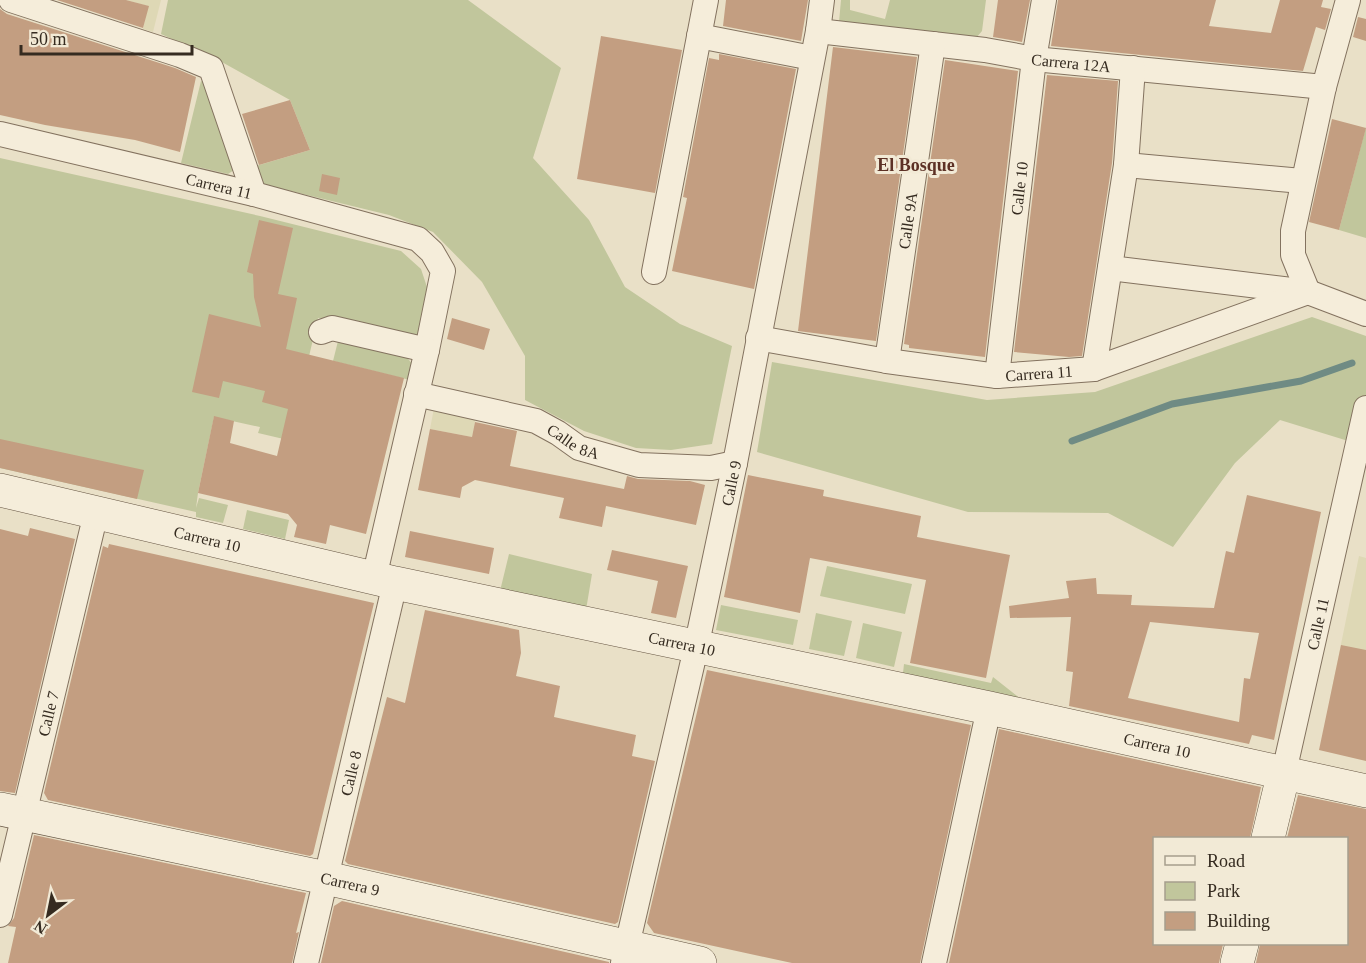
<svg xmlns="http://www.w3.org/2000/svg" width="1366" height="963" font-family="Georgia,serif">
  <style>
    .farmland { fill: #ded8b5 }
    .green { fill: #c1c69c }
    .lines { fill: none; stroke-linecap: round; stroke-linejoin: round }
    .stream { stroke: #6f8b84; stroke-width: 7 }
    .building { fill: #c39e81; fill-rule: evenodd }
    .minor-casing { stroke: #83725f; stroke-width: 26 }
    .secondary-casing { stroke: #655442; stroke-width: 34 }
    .minor { stroke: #f5edda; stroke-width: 24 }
    .secondary { stroke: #f5edda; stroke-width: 33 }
    .labels { text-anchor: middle; stroke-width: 6; stroke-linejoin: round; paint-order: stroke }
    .street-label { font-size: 16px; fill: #352b20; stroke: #f2ead6 }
    .neighbourhood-label { font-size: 18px; font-weight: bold; fill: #5d3125; stroke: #f2ead6 }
  </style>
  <rect width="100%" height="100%" fill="#e9e0c7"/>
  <!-- farmland -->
  <path class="farmland" d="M126 0H161L153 32 143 29 148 6Z
    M434 408 476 416 472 437 430 429Z
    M1359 556 1366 558V706L1330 698Z"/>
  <!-- green -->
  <path class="green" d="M168 0H468L561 68 533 158 589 220 625 287 680 324 732 346 712 444 671 450 636 448 584 431 525 400V356L482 282 433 232 389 215 262 184 256 166 310 150 290 100 220 61 161 34Z
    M841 0H850V10L885 19 890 0H986L982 31 976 38 839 22Z
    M201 81 203 82 234 170 228 174 181 163Z
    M1366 127V238L1339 230Z
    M0 158 260 216 401 251 421 269 427 287 416 341 318 318 299 399 305 444 258 433 260 427 214 417 198 493 196 508 199 498 228 505 223 523 196 517V512L0 468Z
    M1312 317 1366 336V443L1345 440 1280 420 1235 463 1173 547 1108 513 968 512 757 452 772 362 987 400 1095 392Z
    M339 337 405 355 413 365 410 380 333 361Z
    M247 510 289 520 285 539 243 529Z
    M509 554 592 574 586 610 500 591Z
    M827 566 912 584 905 614 820 596Z
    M721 605 798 620 793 645 716 630Z
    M816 613 852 621 844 656 809 649Z
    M863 623 902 632 894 667 856 658Z
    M904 664 991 683 993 677 1026 703 903 673Z"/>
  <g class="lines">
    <!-- stream -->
    <path class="stream" d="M1072 441 1172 404 1301 381 1352 363"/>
  </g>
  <!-- building -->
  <path class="building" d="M57 0H126L149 6 143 28Z
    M726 0H808L801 41 723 26Z
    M998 0H1030L1022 42 993 37Z
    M1058 0H1216L1209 26 1271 33 1280 0H1323L1321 7 1331 9 1325 30 1316 27 1303 71 1051 46Z
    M0 9 7 14 175 68 196 77 180 152 135 140 45 125 0 115Z
    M1358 17 1366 19V41L1353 37Z
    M601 36 682 50 655 193 577 179Z
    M833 47 917 57 876 341 798 331Z
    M719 54 796 69 754 289 672 271 687 198 683 197 709 58 719 60Z
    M945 60 1018 71 985 357 909 348V345L904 344Z
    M1047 75 1118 81 1112 163 1082 356 1069 357 1014 352Z
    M290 100 310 150 259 165 242 114Z
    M1332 119 1366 128 1339 230 1309 222Z
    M322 174 340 178 337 195 319 191Z
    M259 220 293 228 278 294 297 298 286 349 404 378 366 534 330 525 326 544 294 537 297 525 288 514 198 493 214 416 234 421 230 443 277 456 288 409 262 402 265 391 223 381 219 398 192 392 209 314 261 327 254 297 253 274 247 272Z
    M452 318 490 329 484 350 447 339Z
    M475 422 517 431 510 466 624 489 627 476 638 479 690 481 705 485 696 525 606 506 602 527 559 518 564 498 475 480 462 487 460 498 418 490 430 429 472 437Z
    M0 439 144 470 137 499 0 468Z
    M748 475 824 490 823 496 921 516 917 537 1010 555 986 678 910 663 926 580 810 558 800 613 724 597Z
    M1247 495 1321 512 1274 740 1252 735 1249 744 1069 706 1073 672 1066 671 1071 617 1010 618 1009 606 1069 598 1066 581 1096 578 1097 594 1132 595 1131 605 1214 608 1226 551 1234 553ZM1150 622 1259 633 1250 679 1244 678 1239 722 1128 698Z
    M30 528 75 539 15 793 0 791V529L28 536Z
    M410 531 494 548 489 574 405 557Z
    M109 544 374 603 313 854 310 856 48 800 44 793 103 546 108 548Z
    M612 550 688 566 676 618 651 613 658 581 607 570Z
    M425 610 519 630 521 653 516 676 560 686 554 717 636 735 632 756 655 761 618 922 615 924 348 864 345 861 387 697 405 703Z
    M1341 645 1366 650V761L1319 750Z
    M707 670 971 725 920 963H792L654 933 647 923Z
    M999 729 1261 787 1250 838H1155V944H1223L1219 963H949Z
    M1298 795 1366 809V963H1256L1260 944H1347V838H1287Z
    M34 835 306 893 296 933 299 932 292 963H8L16 927 8 926 14 918Z
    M342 901 609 962V963H321L334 906Z"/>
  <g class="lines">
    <!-- minor casing -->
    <g class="minor-casing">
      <g id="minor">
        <path d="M11 0 180 55 211 68 254 194"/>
        <path id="s1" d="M818 31 985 50 1034 59 1324 87"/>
        <path d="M699 36 812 58"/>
        <path id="s2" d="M0 134 254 194 418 239 432 252 443 271 427 350 374 578"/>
        <path d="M1126 165 1302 181"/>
        <path d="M1110 268 1308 292 1366 314"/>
        <path d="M654 272 706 0"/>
        <path d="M321 332 332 328 427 350"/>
        <path id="s3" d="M758 338 887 361 997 376 1094 369 1308 292 1293 255V231L1324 87 1348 0"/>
        <path id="s4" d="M887 361 933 44"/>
        <path d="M1094 369 1126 165 1133 68"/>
        <path id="s5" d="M997 376 1034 59 1044 0"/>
        <path id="s6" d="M416 394 536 421 558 433 579 448 639 465 711 468 735 463"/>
        <path id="s7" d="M1284 772 1366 408"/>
        <path id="s8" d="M0 915 96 513"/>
        <path id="s9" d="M306 963 395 583"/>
        <path id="s10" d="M623 963 696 648 735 463 818 31 822 0"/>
        <path d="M934 963 989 708"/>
      </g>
    </g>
    <!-- secondary casing -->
    <g class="secondary-casing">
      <g id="secondary">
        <path id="s11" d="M0 490 395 583 989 708 1366 791"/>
        <path id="s12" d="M0 809 326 878 700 963"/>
        <path d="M1268 838 1284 772"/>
        <path d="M1237 963 1242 944"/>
      </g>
    </g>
    <!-- minor -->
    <use href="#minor" class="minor"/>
    <!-- secondary -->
    <use href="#secondary" class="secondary"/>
  </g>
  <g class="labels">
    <!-- street labels -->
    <g class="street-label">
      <text dy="6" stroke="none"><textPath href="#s1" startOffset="255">Carrera 12A</textPath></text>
      <text dy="6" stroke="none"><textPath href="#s2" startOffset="225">Carrera 11</textPath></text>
      <text dy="6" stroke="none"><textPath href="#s5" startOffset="189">Calle 10</textPath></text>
      <text dy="6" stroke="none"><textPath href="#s4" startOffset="142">Calle 9A</textPath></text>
      <text dy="6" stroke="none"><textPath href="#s3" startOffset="284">Carrera 11</textPath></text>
      <text dy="6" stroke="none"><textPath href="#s6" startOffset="166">Calle 8A</textPath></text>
      <text dy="6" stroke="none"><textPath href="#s10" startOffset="492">Calle 9</textPath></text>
      <text dy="6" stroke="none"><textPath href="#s11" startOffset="213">Carrera 10</textPath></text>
      <text dy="6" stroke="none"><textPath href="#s7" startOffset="152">Calle 11</textPath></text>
      <text dy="6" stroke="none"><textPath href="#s11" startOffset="699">Carrera 10</textPath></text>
      <text dy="6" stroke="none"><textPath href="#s8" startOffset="207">Calle 7</textPath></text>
      <text dy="6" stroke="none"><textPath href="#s11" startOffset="1185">Carrera 10</textPath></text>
      <text dy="6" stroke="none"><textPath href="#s9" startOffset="195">Calle 8</textPath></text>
      <text dy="6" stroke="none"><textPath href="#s12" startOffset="358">Carrera 9</textPath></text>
    </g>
    <!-- neighbourhood labels -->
    <g class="neighbourhood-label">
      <text x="916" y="171">El Bosque</text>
    </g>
  </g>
  <!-- legend -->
  <rect x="1153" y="837" width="195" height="108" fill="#f2ead6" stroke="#a69e8d" stroke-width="1.5"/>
  <rect x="1165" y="856" width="30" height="9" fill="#f5edda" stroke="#a69e8d" stroke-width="1.5"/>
  <text x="1207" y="867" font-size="18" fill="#352b20">Road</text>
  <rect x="1165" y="882" width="30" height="18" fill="#c1c69c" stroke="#a69e8d" stroke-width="1.5"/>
  <text x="1207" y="897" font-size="18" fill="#352b20">Park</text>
  <rect x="1165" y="912" width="30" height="18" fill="#c39e81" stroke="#a69e8d" stroke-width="1.5"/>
  <text x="1207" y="927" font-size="18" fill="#352b20">Building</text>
  <!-- north arrow -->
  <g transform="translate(48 915) rotate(212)" stroke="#f2ead6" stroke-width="4.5" paint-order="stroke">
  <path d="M0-4.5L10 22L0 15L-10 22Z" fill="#352b20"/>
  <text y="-9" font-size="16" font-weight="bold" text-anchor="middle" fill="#352b20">N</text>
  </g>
  <!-- scale -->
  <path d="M21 45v9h171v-9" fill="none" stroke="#352b20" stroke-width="3"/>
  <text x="30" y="45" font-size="18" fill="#352b20" stroke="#f2ead6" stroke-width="4.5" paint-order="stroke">50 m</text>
</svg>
